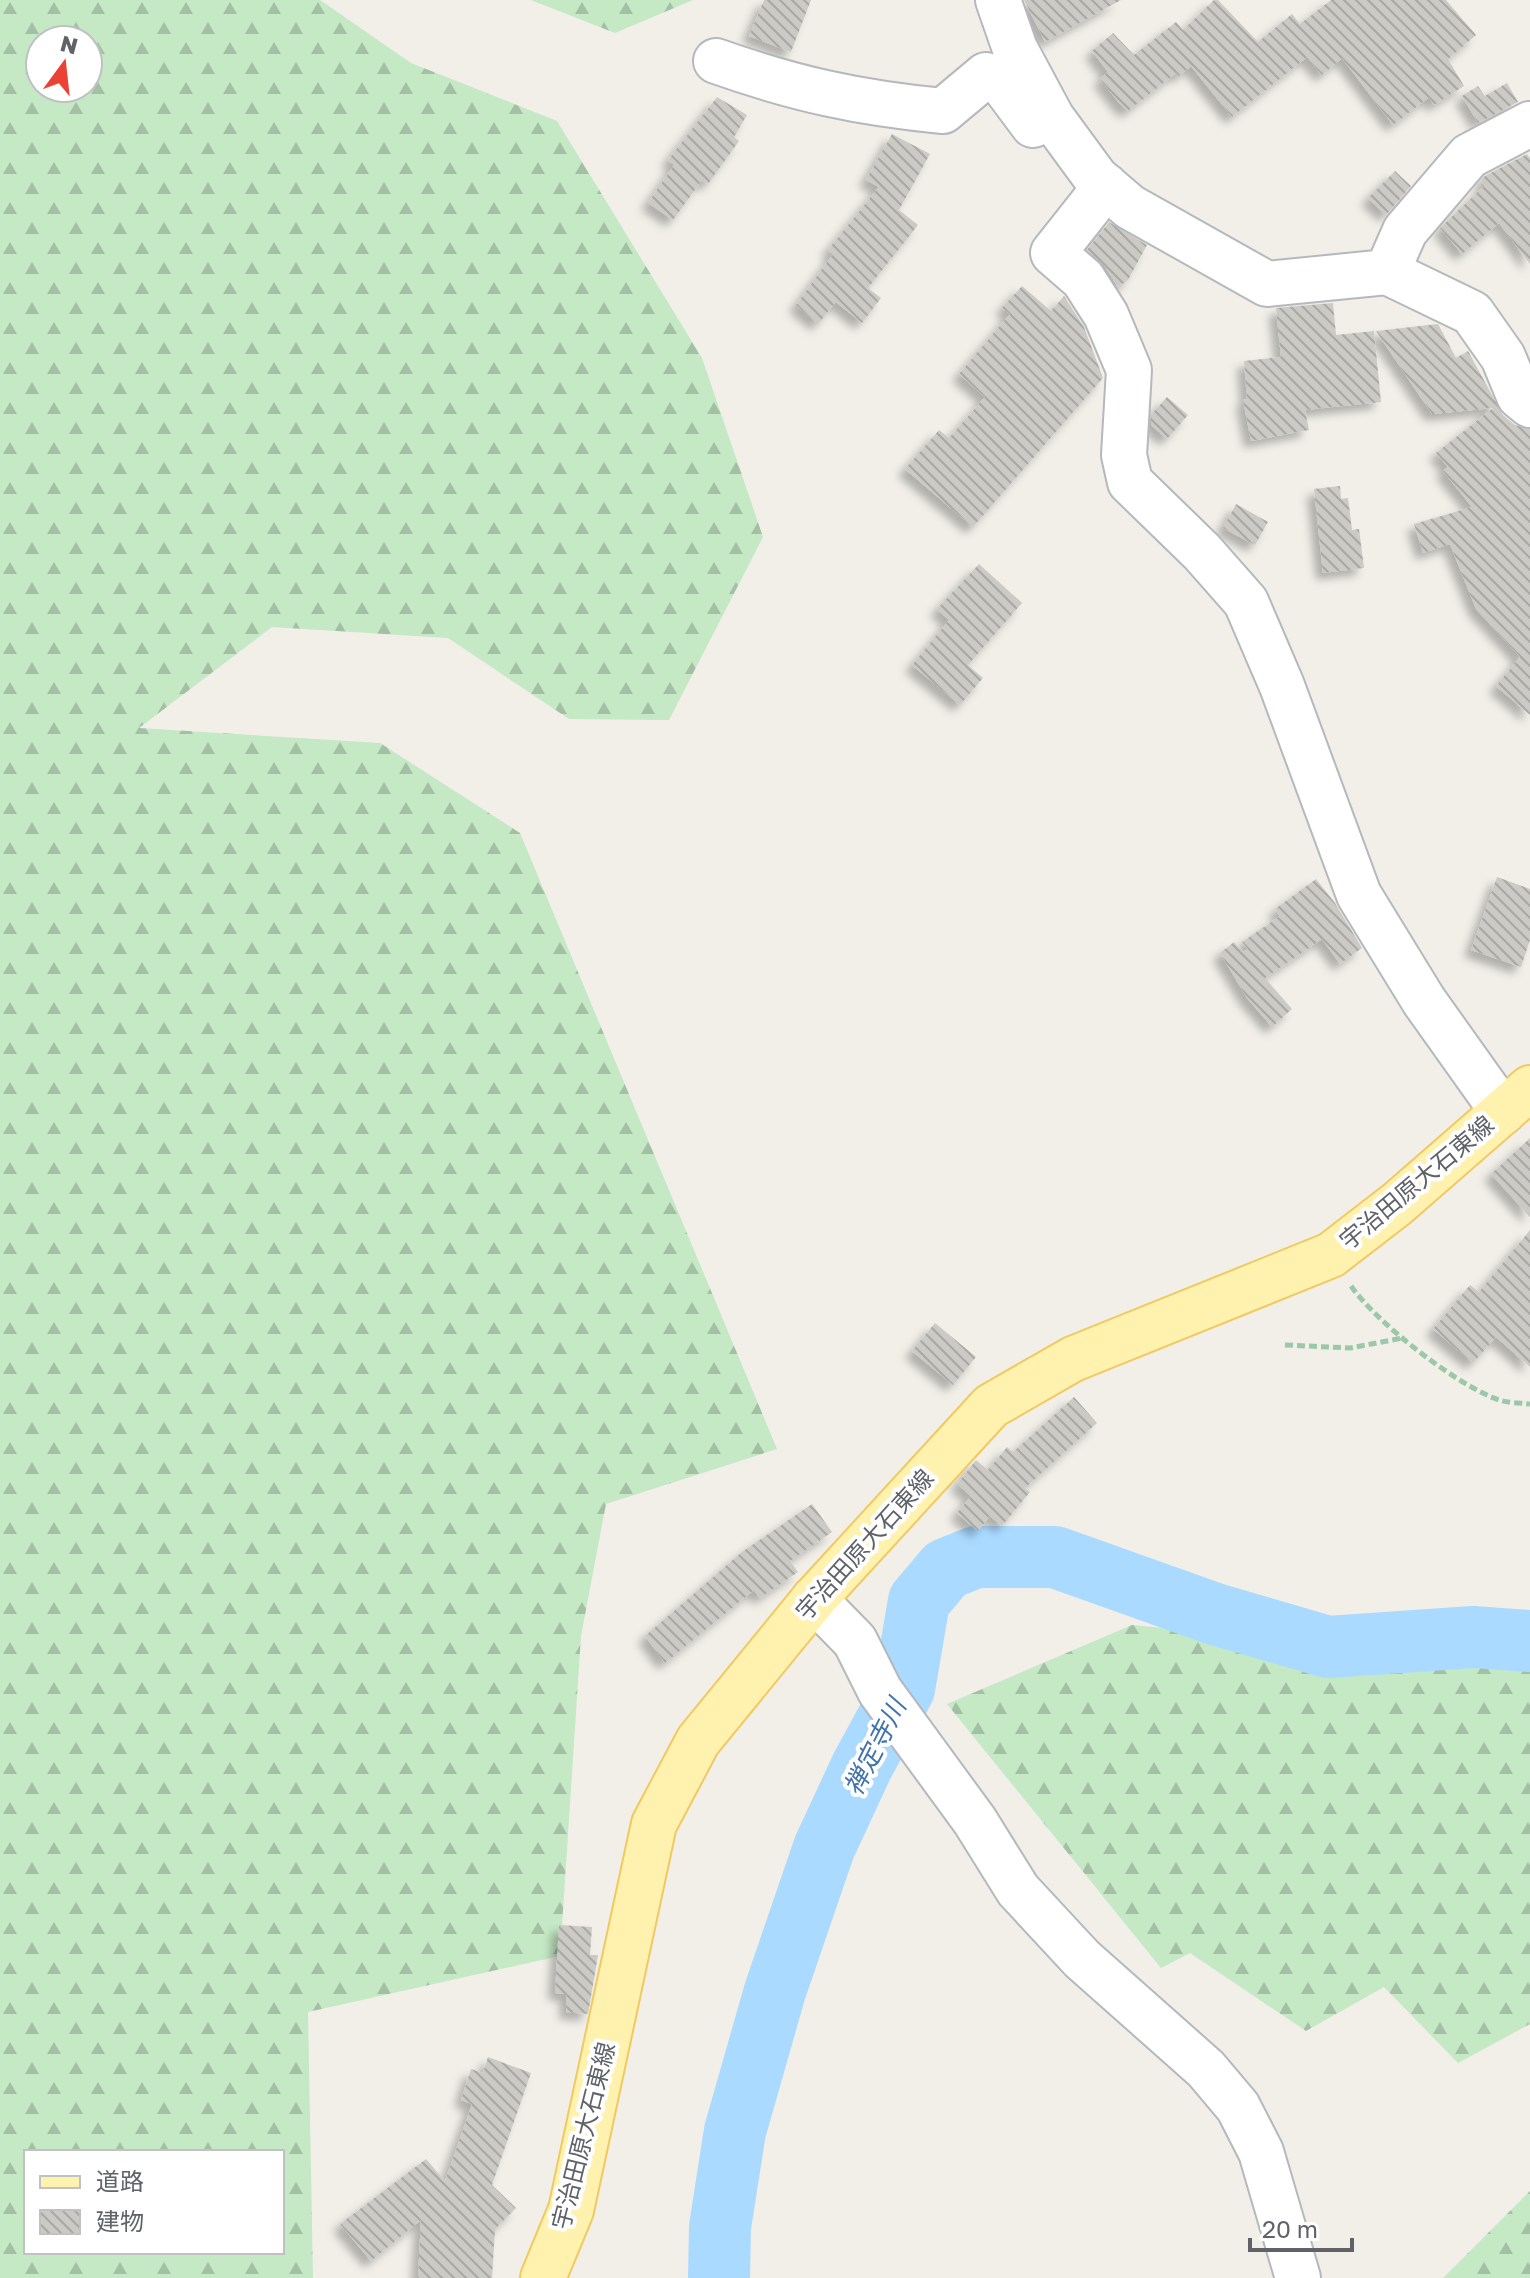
<svg xmlns="http://www.w3.org/2000/svg" width="1530" height="2278" font-family="'Golos Text','Noto Sans JP',sans-serif">
  <style>
    .forest { fill: url(#forest-firs); fill-rule: evenodd }
    .lines { fill: none; stroke-linecap: round; stroke-linejoin: round }
    .river { stroke: #aadaff; stroke-width: 62 }
    .building { fill: url(#building-back-hatch); filter: url(#shadow) }
    .minor-casing { stroke: #b5b8bc; stroke-width: 48 }
    .major-casing { stroke: #f2c960; stroke-width: 48 }
    .path { stroke: #9cc7a9; stroke-width: 5; stroke-dasharray: 8 4; stroke-linecap: butt }
    .minor { stroke: #fff; stroke-width: 44 }
    .major { stroke: #fff2af; stroke-width: 44 }
    .labels { text-anchor: middle; stroke-width: 8; stroke-linejoin: round; paint-order: stroke }
    .street-label { font-size: 24px; fill: #5f6368; stroke: #fff }
    .water-label { font-size: 26px; font-style: italic; fill: #4174aa; stroke: #fff }
  </style>
  <defs>
    <pattern id="forest-firs" width="22" height="20" patternUnits="userSpaceOnUse" patternTransform="scale(2)"><rect width="22" height="20" fill="#c5e8c5"/><path d="M5 1l3.5 6h-7zM16 11l3.5 6h-7z" fill="#a3c0a4"/></pattern>
    <pattern id="building-back-hatch" width="6" height="6" patternUnits="userSpaceOnUse" patternTransform="scale(2)"><rect width="6" height="6" fill="#cccac5"/><path d="M-1 5l2 2M0 0l6 6M5-1l2 2" fill="none" stroke="#a9a8a4"/></pattern>
    <filter id="shadow"><feDropShadow dx="-7" dy="7" stdDeviation="4" flood-color="#0004"/></filter>
  </defs>
  <rect width="100%" height="100%" fill="#f1efe8"/>
  <!-- forest -->
  <path class="forest" d="M0 0H320L411 63 557 121 702 358 763 537 669 720 569 719 448 638 272 627 139 728 380 743 520 833 777 1449 606 1504 581 1636 560 1956 308 2012 313 2278H0ZM40 40H88V88H40ZM26 2152H282V2252H26Z
    M531 0H693L615 33Z
    M1132 1625 1530 1662V2024L1458 2063 1384 1987 1306 2031 1190 1953 1161 1968 947 1704Z
    M1530 2191V2278H1443Z"/>
  <g class="lines">
    <!-- river -->
    <path class="river" d="M719 2278 720 2227 735 2131 775 1991 824 1848 862 1766 904 1689 919 1601 946 1569 976 1557H1055L1215 1614 1328 1647 1473 1637 1530 1641"/>
  </g>
  <!-- building -->
  <path class="building" d="M764 0H811L791 52 749 36Z
    M1024 0H1121L1045 42Z
    M1214 0H1218L1258 42 1292 14 1300 24 1331 0H1446L1476 35 1448 59 1464 86 1434 105 1429 97 1393 125 1342 58 1322 75 1307 57 1232 117 1191 66 1179 76 1176 73 1128 111 1120 104 1100 79 1108 72 1092 51 1113 33 1134 55 1176 22 1183 30Z
    M1507 83 1518 102 1478 123 1462 96 1478 86 1485 96Z
    M717 97 747 115 734 137 739 141 708 184 702 180 673 220 648 203 674 165 668 160Z
    M892 134 930 154 899 210 918 225 868 288 881 298 862 323 836 302 818 324 796 305 833 254 828 250 879 187 866 180Z
    M1527 154 1530 158V264L1499 223 1462 254 1440 228 1485 185 1481 180 1485 176Z
    M1395 171 1411 186 1386 215 1368 198Z
    M1109 222 1147 245 1128 280 1118 287 1104 265 1087 250Z
    M1022 286 1051 311 1064 296 1084 327 1103 378 973 527 905 469 939 430 949 438 985 397 959 374 1010 314 1002 308Z
    M1333 303 1336 335 1374 331 1381 402 1305 410 1309 430 1251 441 1243 400 1247 399 1244 361 1281 357 1276 308Z
    M1438 324 1456 358 1468 351 1503 415 1515 425 1530 429V715L1496 686 1520 657 1476 609 1450 544 1423 553 1414 524 1472 507 1443 471 1448 467 1436 453 1493 408 1432 414 1376 331Z
    M1167 397 1188 415 1167 439 1151 425V415Z
    M1340 486 1341 499 1348 498 1352 530 1359 529 1364 568 1323 573 1314 489Z
    M1236 504 1268 522 1255 545 1223 528Z
    M979 564 1022 603 968 665 983 678 960 705 912 665 949 620 937 609Z
    M1497 877 1530 889V940L1521 967 1471 950Z
    M1316 879 1335 903 1362 948 1340 964 1322 939 1265 978 1292 1009 1272 1027 1247 998 1220 953 1234 942 1243 952 1248 949 1242 942 1280 916 1275 909Z
    M1530 1138V1217L1491 1174Z
    M1530 1230V1367L1496 1337 1473 1363 1433 1329 1470 1285 1479 1292Z
    M935 1323 976 1357 953 1385 912 1351Z
    M1074 1397 1097 1423 1025 1488 1030 1492 1002 1526 990 1516 978 1531 957 1513 971 1496 957 1484 976 1460 988 1470 1007 1447 1013 1452Z
    M812 1504 832 1532 790 1561 798 1572 760 1598 754 1590 665 1663 645 1636 742 1552Z
    M559 1925 592 1927 590 1955H598L588 2014 566 2012 567 1994 555 1993Z
    M488 2057 531 2073 492 2185 516 2208 495 2229 492 2278H418L421 2220 371 2261 340 2224 426 2159 445 2181 472 2104 461 2100 471 2069 483 2073Z"/>
  <g class="lines">
    <!-- minor casing -->
    <g class="minor-casing">
      <path id="minor" d="M998 0 1015 49 1052 118 1096 178 1130 207 1267 284 1387 272 1472 313 1503 357 1519 396 1530 405
        M716 61C795 89 859 103 943 111L986 75 1001 82 1033 125
        M1106 186 1053 253 1083 279 1106 315 1129 370 1124 455 1130 482 1202 552 1246 602 1282 686 1359 895 1424 1001 1503 1112
        M1387 272 1405 231 1469 156 1530 124
        M814 1599 855 1641 880 1691 975 1821 1018 1890 1082 1959 1206 2069 1238 2107 1261 2152 1298 2278"/>
    </g>
    <!-- major casing -->
    <g class="major-casing">
      <path id="major" d="M543 2278 571 2210 654 1824 698 1741 814 1599 991 1406 1073 1359 1331 1255 1397 1204 1530 1088"/>
    </g>
    <!-- path -->
    <path class="path" d="M1351 1286C1377 1323 1456 1385 1499 1400 1508 1403 1520 1403 1530 1404
      M1285 1345 1350 1348 1403 1338"/>
    <!-- minor -->
    <use href="#minor" class="minor"/>
    <!-- major -->
    <use href="#major" class="major"/>
  </g>
  <g class="labels">
    <!-- street labels -->
    <g class="street-label">
      <text transform="translate(1417 1183) rotate(-40)" y="8">宇治田原大石東線</text>
      <text transform="translate(865 1545) rotate(-48)" y="8">宇治田原大石東線</text>
      <text transform="translate(584 2136) rotate(-76)" y="8">宇治田原大石東線</text>
    </g>
    <!-- water labels -->
    <g class="water-label">
      <text transform="translate(875 1747) rotate(-63)" y="9">禅定寺川</text>
    </g>
  </g>
  <!-- legend -->
  <rect x="24" y="2150" width="260" height="104" fill="#ffffff" stroke="#bfc1c3" stroke-width="2"/>
  <rect x="40" y="2176" width="40" height="12" fill="#fff2af" stroke="#bfc1c3" stroke-width="2"/>
  <text x="96" y="2190" font-size="24" fill="#5f6368">道路</text>
  <rect x="40" y="2210" width="40" height="24" fill="url(#building-back-hatch)" stroke="#bfc1c3" stroke-width="2"/>
  <text x="96" y="2230" font-size="24" fill="#5f6368">建物</text>
  <!-- north arrow -->
  <g transform="translate(64 64) rotate(15)"><circle r="38" fill="#ffffff" stroke="#bfc1c3" stroke-width="2"/>
  <path d="M0-6L14 30L0 20L-14 30Z" fill="#ea4335"/>
  <text y="-12" font-size="22" font-weight="bold" text-anchor="middle" fill="#5f6368">N</text>
  </g>
  <!-- scale -->
  <path d="M1250 2238v12h102v-12" fill="none" stroke="#5f6368" stroke-width="4"/>
  <text x="1262" y="2238" font-size="24" fill="#5f6368" stroke="#ffffff" stroke-width="6" paint-order="stroke">20 m</text>
</svg>
